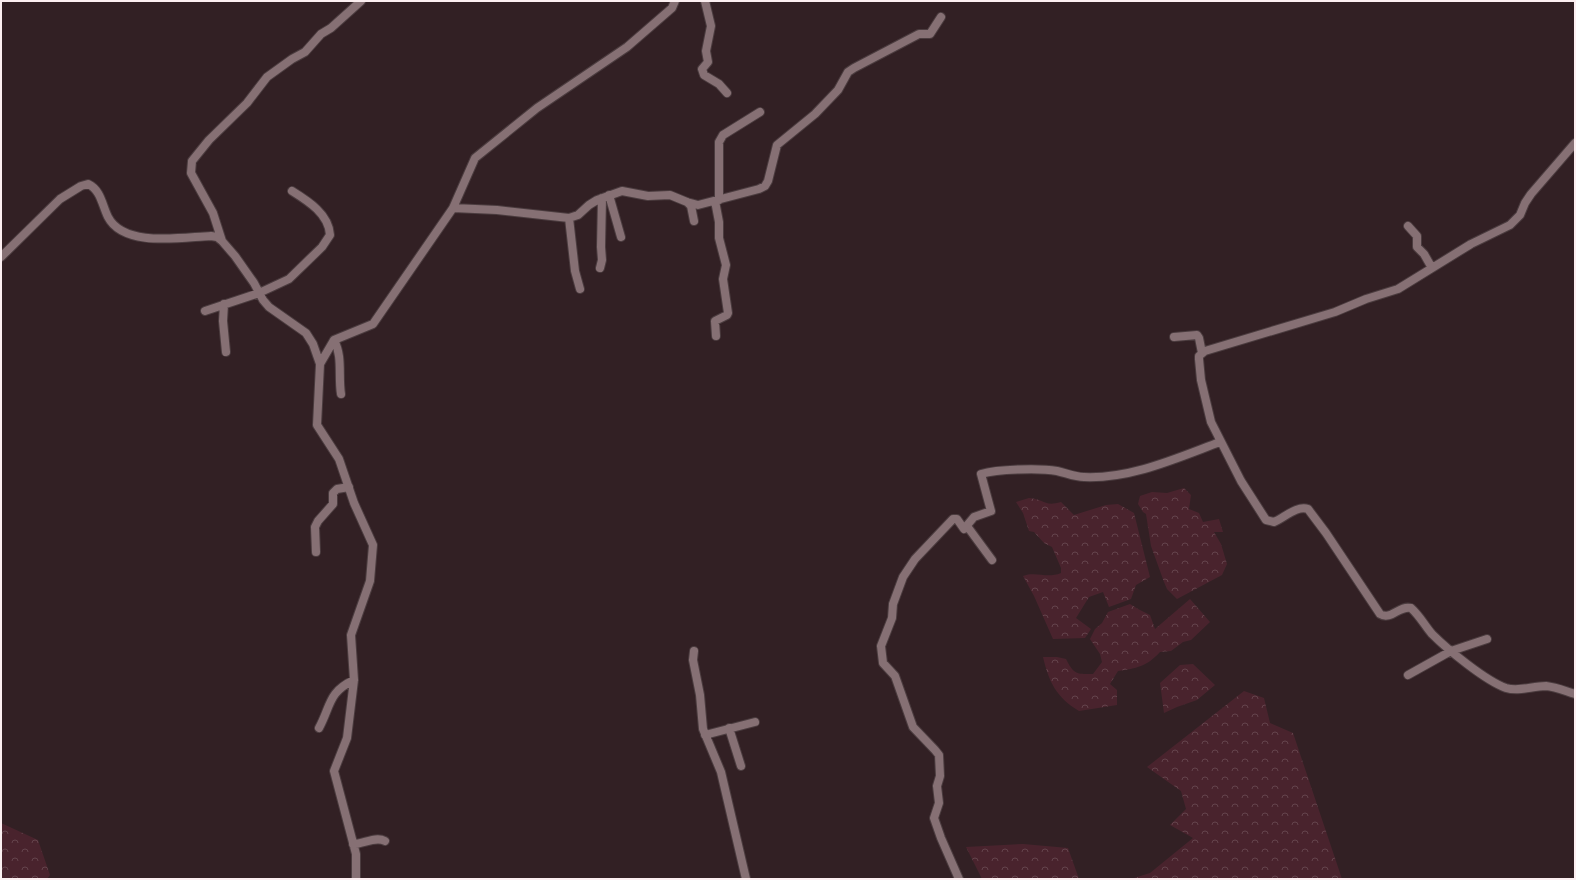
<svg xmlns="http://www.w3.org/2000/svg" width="1576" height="880" font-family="Overpass,sans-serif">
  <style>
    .forest { fill: url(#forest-crowns) }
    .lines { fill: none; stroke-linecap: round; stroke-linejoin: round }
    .minor-casing { stroke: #4b3c3f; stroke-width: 10 }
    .minor { stroke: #867074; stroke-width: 8 }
  </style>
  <defs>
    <pattern id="forest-crowns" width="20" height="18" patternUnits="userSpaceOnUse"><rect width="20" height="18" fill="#49232d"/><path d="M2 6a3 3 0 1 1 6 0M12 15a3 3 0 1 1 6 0" fill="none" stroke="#64434c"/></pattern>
  </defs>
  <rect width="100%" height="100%" fill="#322024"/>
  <!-- forest -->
  <path class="forest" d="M1184 488 1191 495 1189 509 1199 513 1203 522 1219 519 1223 532H1214L1221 544 1227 564 1222 575 1177 599 1167 589 1164 582 1151 546 1146 514 1143 512 1138 504 1140 496 1152 492 1167 493Z
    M1029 498C1044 499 1044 507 1061 502L1074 515 1106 505 1118 504 1134 513 1150 577 1136 585 1131 599 1109 607 1103 592 1089 597 1076 618 1091 629 1085 638 1053 639 1034 596 1023 576C1036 571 1047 579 1061 573V568L1052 547 1044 543 1034 532 1029 531 1023 513 1016 502Z
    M1190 599 1210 622 1191 640 1183 642 1171 651 1160 652C1146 667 1137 668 1118 671L1110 684 1117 690V705L1079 711C1056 697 1049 682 1043 657H1057L1066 659C1074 675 1077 674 1093 674L1102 662 1100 654 1090 639 1095 629 1102 623 1108 612 1130 604 1138 609 1150 615 1155 629Z
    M1193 664 1215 685 1197 700 1177 707 1164 713 1160 683 1180 665Z
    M1244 691 1264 698 1270 723 1293 733 1342 879H1131L1150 873 1193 838 1170 825 1186 809 1181 791 1147 767Z
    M1 823 38 840 50 875 47 879H1Z
    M1023 844 1068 848 1079 879H982L966 847Z"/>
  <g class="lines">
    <!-- minor casing -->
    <g class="minor-casing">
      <path id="minor" d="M705 1 711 26 706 51 708 62 702 69 704 75 719 84 727 93
        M1575 143 1531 194 1525 203 1520 215 1510 225 1471 244 1398 289 1366 299 1335 312 1205 351 1199 356V359L1201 380 1211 422 1241 481 1266 520 1274 522C1284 518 1297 505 1308 509L1326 533 1380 614C1391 621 1399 605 1411 608 1420 616 1425 626 1432 634 1448 650 1486 681 1506 688 1519 692 1532 686 1546 686 1556 687 1565 691 1575 694
        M609 195 621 237
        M719 200V142L723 135 760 112
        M715 201 719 222V238L726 265 723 279 728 313 727 315 715 321 716 336
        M687 202 691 206 694 221
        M453 208 497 210 569 218 578 215 589 205 597 200 622 191 648 196 670 195 687 202 698 205 759 189 765 186 768 181 777 145 815 114 838 90 848 72 854 68 919 34H930L941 17
        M569 218 575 271 580 289
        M1408 226 1417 236V247L1424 254 1432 268
        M222 241 213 213 191 173 192 161 209 140 247 103 267 77 292 59 305 52 321 34 331 28 361 1
        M1 257 60 199 81 186 88 184C101 190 102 205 108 217 124 248 183 237 211 236L217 237 222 241 235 256 254 283 263 300 269 307 306 333 313 344 320 364
        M600 268 602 260 601 247 602 198
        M224 304 223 321 226 352
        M205 311 259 293 289 279 322 247 330 235C329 214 308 201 292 191
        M1174 337 1197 335 1199 338 1202 353
        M334 340C343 357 338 375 341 394
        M967 526 992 560
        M316 552 315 527 318 521 333 504V493L337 489 349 487
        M694 651 693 660 700 695 703 729 721 772 746 879
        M1408 675 1451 651 1487 639
        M319 728C331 706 328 692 354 680
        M729 728 741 766
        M705 735 755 722
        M353 844C364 844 375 836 385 841
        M356 879V854L334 771 347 738 354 680 351 635 370 581 373 545 354 503 339 459 317 425 320 364 334 340 373 324 453 208 475 158 537 108 627 47 672 8 675 1
        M959 879 941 838 934 818 939 803 937 786 940 776 939 755 935 750 913 727 895 676 883 663 881 646 892 618 893 604 903 577 915 559 953 519H957L964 529 974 517 991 511 981 474C998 469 1040 468 1057 471 1066 473 1075 477 1084 477 1131 479 1177 458 1220 442"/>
    </g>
    <!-- minor -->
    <use href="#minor" class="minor"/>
  </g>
  <!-- border -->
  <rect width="1576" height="880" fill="none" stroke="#fceff1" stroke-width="4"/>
</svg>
